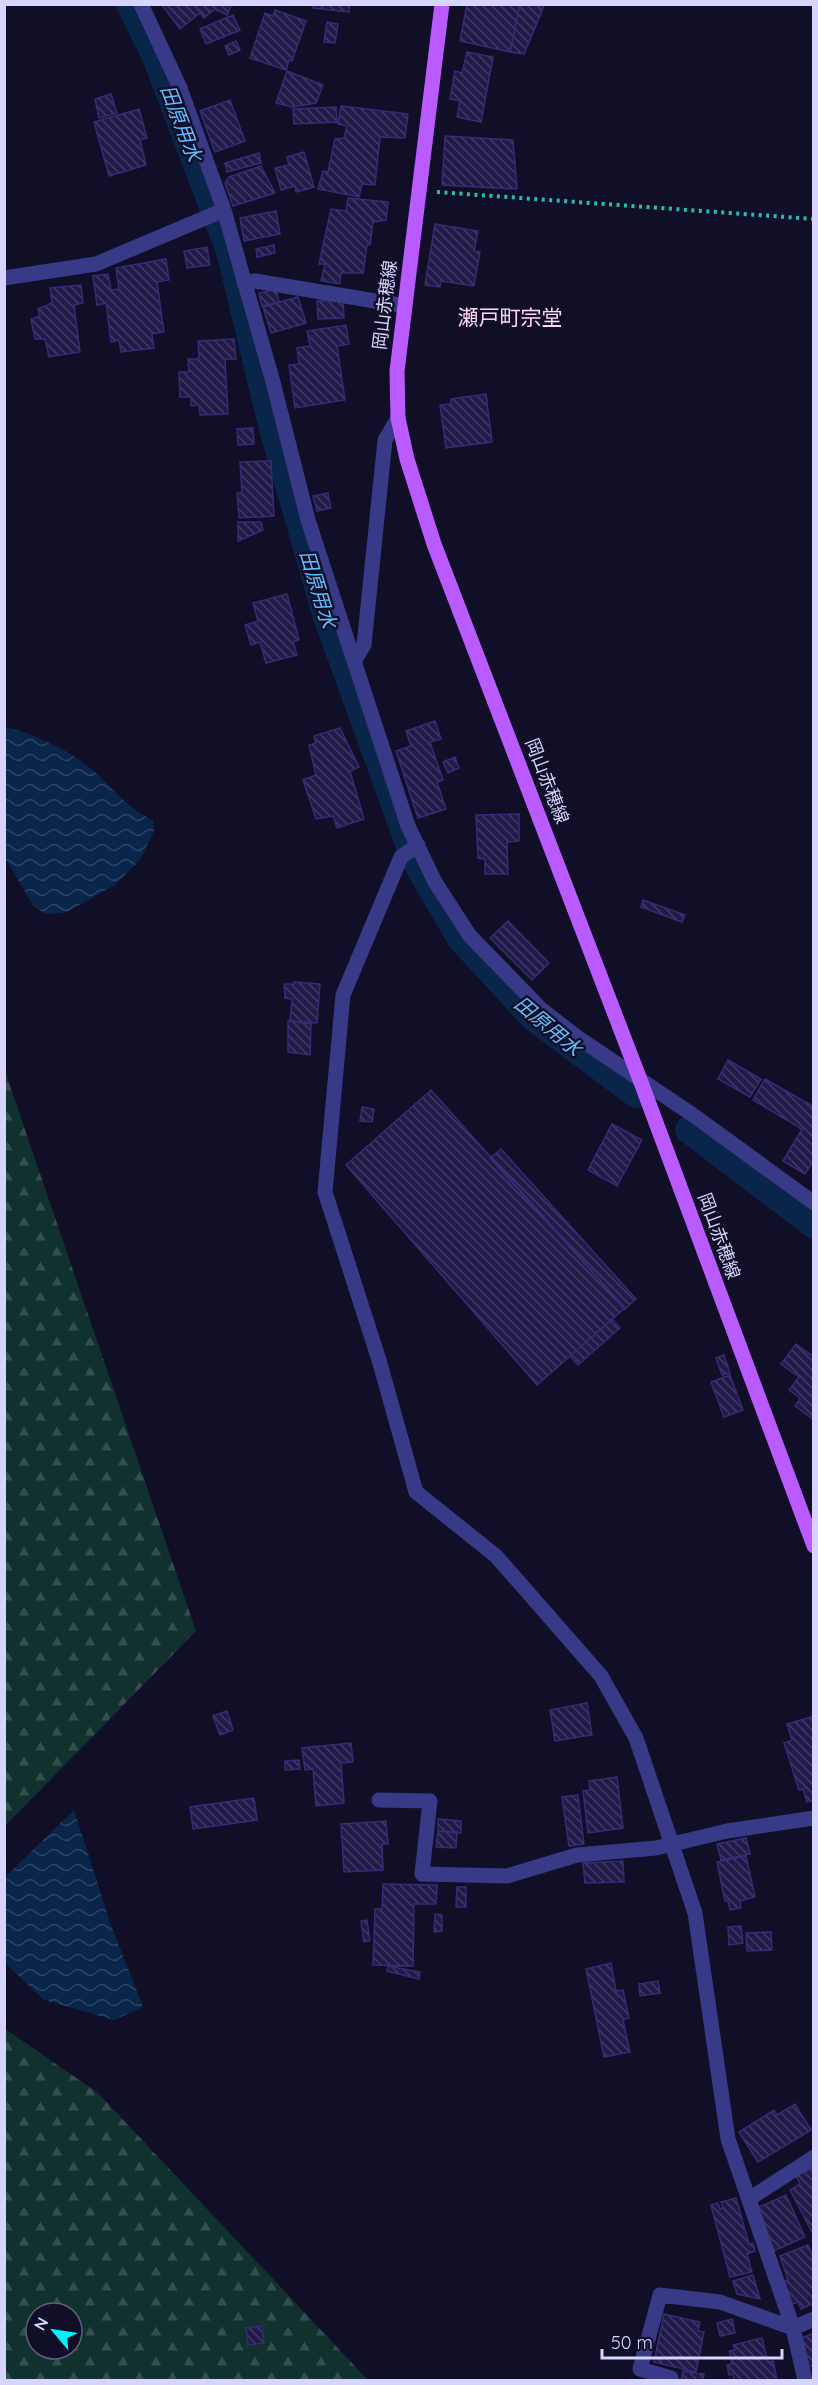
<svg xmlns="http://www.w3.org/2000/svg" width="818" height="2385" font-family="Quicksand,'Noto Sans JP',sans-serif">
  <style>
    .forest { fill: url(#forest-firs); fill-rule: evenodd }
    .water { fill: url(#water-waves) }
    .lines { fill: none; stroke-linecap: round; stroke-linejoin: round }
    .canal { stroke: #0a254a; stroke-width: 26 }
    .building { fill: url(#building-back-hatch); stroke: #362b75; stroke-width: 1.5 }
    .path { stroke: #2bbcab; stroke-width: 4; stroke-dasharray: 3 4.5; stroke-linecap: butt }
    .minor { stroke: #383987; stroke-width: 15 }
    .major { stroke: #b95bff; stroke-width: 15 }
    .labels { text-anchor: middle; stroke-width: 5; stroke-linejoin: round; paint-order: stroke }
    .street-label { font-size: 18px; fill: #d7d4ff; stroke: #110e27 }
    .water-label { font-size: 20px; font-style: italic; fill: #62bfff; stroke: #110e27 }
    .quarter-label { font-size: 21px; fill: #ffd6f2; stroke: #110e27 }
  </style>
  <defs>
    <pattern id="forest-firs" width="22" height="20" patternUnits="userSpaceOnUse" patternTransform="scale(1.5)"><rect width="22" height="20" fill="#11312e"/><path d="M5 1l3.5 6h-7zM16 11l3.5 6h-7z" fill="#334e4d"/></pattern>
    <pattern id="water-waves" width="16" height="10" patternUnits="userSpaceOnUse" patternTransform="scale(1.5)"><rect width="16" height="10" fill="#0a254a"/><path d="M0 5q4-4 8 0t8 0" fill="none" stroke="#2d4465"/></pattern>
    <pattern id="building-back-hatch" width="6" height="6" patternUnits="userSpaceOnUse" patternTransform="scale(1.5)"><rect width="6" height="6" fill="#211a49"/><path d="M-1 5l2 2M0 0l6 6M5-1l2 2" fill="none" stroke="#403a64"/></pattern>
  </defs>
  <rect width="100%" height="100%" fill="#110e27"/>
  <!-- forest -->
  <path class="forest" d="M5 1071 196 1631 5 1826H4Z
    M4 2028 98 2093 368 2380H5ZM36 2313H72V2349H36Z"/>
  <!-- water -->
  <path class="water" d="M5 727C33 734 66 748 89 767 111 785 126 808 153 820L154 831 140 860 115 885 65 913 45 914 33 905 5 858Z
    M74 1810 111 1925 143 2007 114 2020 44 2000 5 1963V1877Z"/>
  <g class="lines">
    <!-- canal -->
    <path class="canal" d="M129 4 155 57 229 251 272 429 325 614 414 860 460 939 532 1017 636 1095
      M688 1130 814 1226"/>
  </g>
  <!-- building -->
  <path class="building" d="M161 4H232L227 15 215 9 204 18 200 13 180 29Z
    M313 4H350L349 12 313 8Z
    M467 4H520L510 52 460 41Z
    M520 4 544 6 524 54 510 52Z
    M275 10 306 21 292 61 289 60 286 70 250 58 265 13 273 16Z
    M233 15 240 30 206 44 200 29Z
    M327 22 338 24 335 43 324 42Z
    M236 41 240 50 229 55 225 46Z
    M467 52 493 57 481 122 457 117 460 101 450 99 455 71 462 73Z
    M287 71 323 85 316 103 292 107 276 103Z
    M111 94 117 113 99 118 95 99Z
    M230 100 245 141 215 152 200 111Z
    M341 106 408 114 405 138 380 137 375 185 362 184 359 197 318 189 323 171 328 172 335 139 344 138 347 126 338 124Z
    M336 107 337 122 294 124 293 109Z
    M139 109 147 138 140 140 146 165 109 176 94 122Z
    M445 136 513 140 517 189 442 185Z
    M304 152 314 187 296 192 295 186 281 190 275 168 289 165 287 157Z
    M259 153 261 163 227 172 225 163Z
    M261 166 275 193 233 206 225 183 229 177Z
    M348 198 388 202 386 220 373 222 370 245H367L363 273H341L340 284 321 281 325 264H319L331 209 346 211Z
    M276 211 280 234 244 241 240 218Z
    M435 224 478 231 474 251 480 252 474 286 441 281 440 287 425 285Z
    M274 245 275 253 257 257 256 249Z
    M207 247 210 265 187 268 184 251Z
    M166 259 169 280 157 282 164 332 152 334 154 348 121 352 119 340 111 342 106 303 97 305 93 276 108 274 111 290 119 289 116 268Z
    M81 285 83 303 74 305 80 352 49 357 45 339H35L31 319 40 316 38 309 52 303 50 288Z
    M276 289 279 302 262 306 259 293Z
    M298 297 306 323 271 333 263 307Z
    M343 300 344 318 318 319 317 301Z
    M346 325 349 344 337 346 345 400 295 408 289 365 299 364 297 348 310 346 307 331Z
    M234 339 236 359H225L228 414 200 415 199 405 191 406V397H180L179 372H189L188 359H199L198 341Z
    M486 394 492 442 446 448 440 405 451 404V399Z
    M253 428 254 444 238 445 237 429Z
    M271 461 274 516 239 518 237 493H242L240 462Z
    M328 493 331 508 317 511 313 496Z
    M238 522H261L263 530 238 541Z
    M287 594 299 640 293 642 297 655 266 663 260 642 251 645 245 625 258 621 253 603Z
    M435 721 441 739 430 742 443 780 437 782 446 809 418 818 396 751 411 746 406 731Z
    M340 728 359 767 350 771 364 819 337 828 333 816 316 819 303 780 316 775 309 745 316 743 314 736Z
    M455 757 459 768 448 773 443 762Z
    M519 814V841L507 842 508 874H485V859L478 858 476 815Z
    M643 900 685 915 682 922 641 907Z
    M508 921 549 963 532 980 490 938Z
    M294 982 320 984 317 1023 290 1021 292 999 285 998 284 984H294Z
    M288 1021 311 1024 310 1055 288 1052Z
    M728 1060 761 1079 750 1097 718 1079Z
    M765 1079 814 1107V1160L805 1174 783 1161 802 1129 753 1100Z
    M431 1090 625 1308 537 1385 346 1165Z
    M362 1107 374 1109 372 1122 360 1121Z
    M612 1124 642 1140 617 1186 588 1170Z
    M501 1149 636 1299 625 1309 490 1158Z
    M612 1319 620 1328 578 1365 570 1356Z
    M796 1344 814 1357V1420L795 1406 800 1398 789 1390 799 1377 781 1364Z
    M724 1355 730 1373 722 1375 716 1358Z
    M730 1375 743 1410 724 1417 711 1382Z
    M587 1703 592 1735 555 1741 550 1710Z
    M227 1711 233 1730 220 1735 213 1716Z
    M814 1716V1800L807 1802 803 1789 799 1790 784 1743 792 1740 787 1724Z
    M351 1743 353 1762 341 1763 344 1803 316 1806 313 1769 305 1770 302 1748Z
    M299 1760 300 1769 285 1770V1761Z
    M617 1777 623 1828 588 1833 583 1791 590 1790 589 1781Z
    M578 1795 584 1844 569 1846 562 1797Z
    M254 1798 257 1820 193 1829 190 1807Z
    M438 1819 461 1821V1833L438 1831Z
    M386 1821 388 1844H382L383 1870 344 1872 341 1824Z
    M438 1831 457 1832 456 1848 436 1847Z
    M746 1838 750 1854 721 1860 717 1844Z
    M746 1856 755 1897 740 1901 741 1908 730 1910 728 1901H725L717 1862Z
    M623 1861 624 1882 585 1883 583 1863Z
    M383 1884 437 1885 436 1904H414L413 1966 373 1965 375 1909H382Z
    M457 1887H466V1907H456Z
    M435 1914 442 1915V1931L434 1932Z
    M367 1920 370 1941 364 1942 361 1921Z
    M741 1926 743 1943 729 1945 728 1927Z
    M771 1932 772 1950 747 1951 746 1933Z
    M611 1963 616 1991 623 1990 629 2018 623 2020 630 2052 604 2057 586 1969Z
    M388 1966 420 1972 419 1979 387 1971Z
    M658 1981 660 1993 640 1996 639 1984Z
    M795 2104 811 2130 758 2162 739 2132 774 2110 777 2115Z
    M814 2167V2231L812 2232 790 2190 800 2184 796 2176Z
    M786 2195 805 2237 774 2251 757 2208Z
    M736 2198 749 2244 753 2243 755 2251 747 2254 752 2272 730 2277 711 2205 718 2203 720 2209 723 2208 721 2202Z
    M808 2245 814 2259V2303L801 2309 798 2302 792 2304 784 2281 788 2280 780 2256Z
    M753 2275 760 2299 737 2294 733 2281Z
    M664 2314 700 2322 698 2331 704 2332 696 2372 654 2362Z
    M732 2319 735 2333 720 2336 717 2323Z
    M262 2326 264 2343 248 2345 246 2328Z
    M814 2333V2365L809 2367 802 2338Z
    M762 2338 768 2362 773 2361 777 2380H734L733 2374 729 2375 727 2365 732 2364 729 2351 735 2350 733 2345Z
    M683 2371 704 2374 703 2380H681Z"/>
  <g class="lines">
    <!-- path -->
    <path class="path" d="M437 192 814 219"/>
    <!-- minor -->
    <path class="minor" d="M141 4 180 88 224 210 273 382 308 520 408 826 435 882 470 936 541 1009 577 1037 693 1115 814 1203
      M4 278 96 264 224 210
      M244 283 255 281 405 306
      M354 661 364 645 385 440 398 418
      M418 845 401 857 343 995 325 1192 379 1360 416 1492 496 1556 601 1676 636 1738 695 1913 728 2139 793 2328 805 2380
      M379 1800 430 1801 422 1874 507 1876 577 1855 656 1848 727 1831 814 1818
      M749 2199 814 2157
      M670 2380 671 2378 640 2369 660 2295 720 2302 793 2328 814 2319"/>
    <!-- major -->
    <path class="major" d="M442 4 397 371 398 418 407 459 434 544 639 1077 814 1546"/>
  </g>
  <g class="labels">
    <!-- street labels -->
    <g class="street-label">
      <text transform="translate(385 305) rotate(-83)" y="6">岡山赤穂線</text>
      <text transform="translate(547 781) rotate(69)" y="6">岡山赤穂線</text>
      <text transform="translate(719 1236) rotate(70)" y="6">岡山赤穂線</text>
    </g>
    <!-- water labels -->
    <g class="water-label">
      <text transform="translate(181 123) rotate(69)" y="7">田原用水</text>
      <text transform="translate(318 589) rotate(73)" y="7">田原用水</text>
      <text transform="translate(548 1026) rotate(40)" y="7">田原用水</text>
    </g>
    <!-- quarter labels -->
    <g class="quarter-label">
      <text x="510" y="325">瀬戸町宗堂</text>
    </g>
  </g>
  <!-- border -->
  <rect width="818" height="2385" fill="none" stroke="#d7d4ff" stroke-width="12"/>
  <!-- north arrow -->
  <g transform="translate(54 2331) rotate(299)"><circle r="28" fill="#110e27" stroke="#605d7d" stroke-width="1.5"/>
  <path d="M0-4.5L10 22L0 15L-10 22Z" fill="#00f4ff"/>
  <text y="-9" font-size="16" font-weight="bold" text-anchor="middle" fill="#d7d4ff">N</text>
  </g>
  <!-- scale -->
  <path d="M602 2349v9h180v-9" fill="none" stroke="#d7d4ff" stroke-width="3"/>
  <text x="611" y="2349" font-size="18" fill="#d7d4ff" stroke="#110e27" stroke-width="4.5" paint-order="stroke">50 m</text>
</svg>
